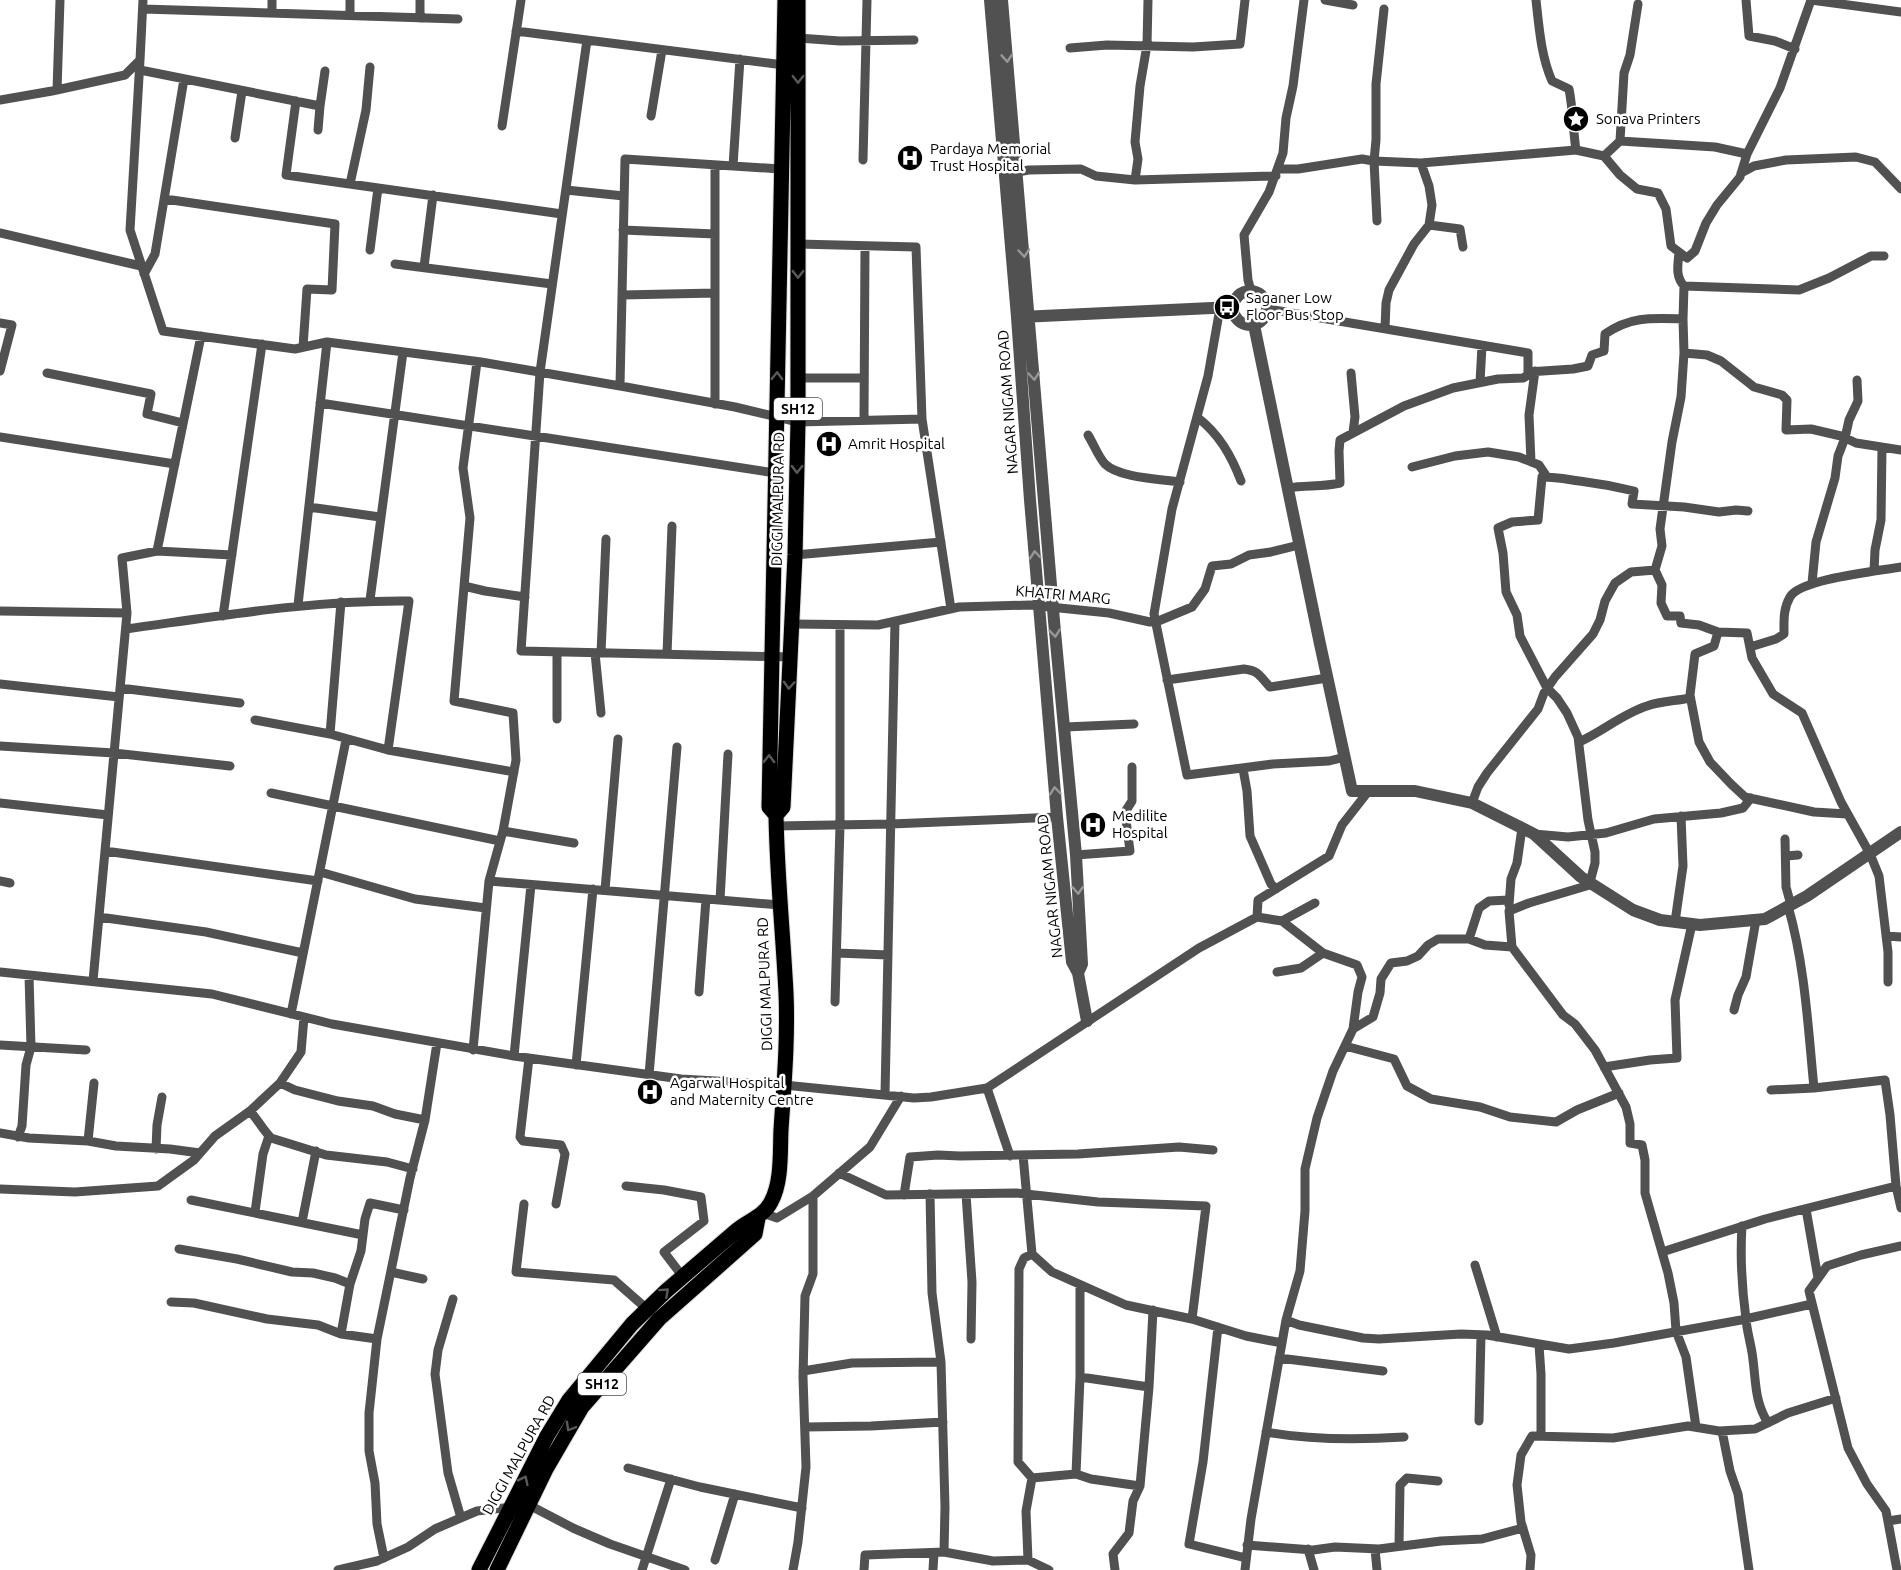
<svg xmlns="http://www.w3.org/2000/svg" width="1901" height="1570" font-family="Ubuntu,sans-serif">
  <style>
    .lines { fill: none; stroke-linecap: round; stroke-linejoin: round }
    .primary-casing { stroke: #dbdbdb; stroke-width: 17 }
    .minor { stroke: #515151; stroke-width: 9 }
    .tertiary { stroke: #515151; stroke-width: 12 }
    .primary { stroke: #000; stroke-width: 15 }
    .oneway { stroke: #979797 }
    .oneway2 { stroke: #595959 }
    .labels { text-anchor: middle; stroke-width: 5; stroke-linejoin: round; paint-order: stroke }
    .shield { fill: #fff; stroke: #4c4c4c; stroke-width: 1.5 }
    .shield-label { font-size: 14px; font-weight: bold; fill: #000 }
    .poi-label { font-size: 15px; fill: #000; stroke: #fff; text-anchor: start }
    .street-label { font-size: 15px; fill: #000; stroke: #fff }
  </style>
  <rect width="100%" height="100%" fill="#fff"/>
  <g class="lines">
    <!-- primary casing -->
    <g class="primary-casing">
      <path id="primary" d="M776 815 783 807 795 555 798 422V0
        M479 1570 547 1436 569 1400 632 1324 666 1291 737 1230C749 1220 763 1217 771 1202 782 1182 780 1152 781 1130 784 1085 788 1038 786 993 783 934 777 875 776 815L769 807 785 0
        M497 1570 546 1469 582 1407 659 1319 755 1234 758 1218"/>
    </g>
    <!-- minor -->
    <path class="minor" d="M350 0V15
      M1325 0 1353 5
      M1746 0 1749 36 1775 41 1795 49
      M1811 0 1901 12
      M1638 4 1630 55 1624 73 1620 141 1715 147 1747 154
      M143 9 458 19
      M272 13V0
      M420 18V0
      M516 31 784 65
      M798 38 840 41 914 40
      M587 40 540 372 521 651 791 657
      M1070 48 1107 45 1193 47 1240 44 1245 0
      M140 60 130 230 163 331 295 349 327 342 481 362 626 387 735 407 798 422 922 419
      M140 70 320 106 325 71
      M57 90 60 0
      M0 100 52 91 125 75 140 60 143 0
      M296 101 286 175 562 214
      M651 116 662 50
      M502 126 521 0
      M318 130 320 106
      M235 138 242 91
      M1620 141 1604 156 1620 175 1637 189 1658 193 1666 209 1671 246 1687 258 1695 251 1706 223 1717 205 1740 177 1747 154 1780 88 1811 0
      M1576 150 1604 156
      M863 160 867 0
      M715 165V404
      M733 166 740 59
      M1278 169H1298L1362 159 1374 161 1421 163 1576 150C1573 130 1573 109 1569 89L1552 81C1541 56 1539 27 1536 0
      M1017 172 1029 170 1081 169 1096 176 1135 180 1138 159 1135 142 1140 86 1147 45 1148 0
      M1741 173 1754 166 1786 160 1856 157 1875 162 1901 189
      M1135 180 1276 176
      M350 184 366 110 370 67
      M566 190 624 196
      M165 199 335 224 332 290 307 289 303 347
      M1377 221 1374 161 1376 140V84L1384 9
      M1429 225 1460 229 1463 247
      M623 230 715 234
      M0 233 141 266
      M798 244 916 247 922 419 951 609
      M370 250 378 188
      M1679 252C1678 265 1675 276 1684 286L1799 290 1829 278 1871 256H1884
      M395 264 552 284
      M424 267 433 195
      M144 274 155 254 184 79
      M1251 291 1248 280 1244 235 1269 192 1283 153 1286 118 1293 86 1304 0
      M622 295 715 293
      M1220 308 1208 376 1172 509 1154 614 1187 775 1273 764 1329 761 1345 757
      M1268 309 1528 353V372L1573 369 1588 366 1592 355 1604 351 1605 334C1631 316 1652 318 1683 319L1684 353 1707 355 1721 361 1754 387 1782 395 1787 400 1786 430 1811 429 1841 436 1856 443 1901 450
      M1683 319 1684 286
      M0 323 12 325 0 371
      M1385 329 1386 303 1389 290 1414 244 1429 225 1432 205 1429 186 1421 163
      M47 373 151 394 147 414 183 423
      M1351 373 1355 417 1353 432
      M798 378H864
      M1480 382 1482 346
      M620 386 625 159 781 169
      M320 403 775 473
      M1197 417C1219 434 1231 455 1241 481
      M864 420 865 246
      M1088 435C1093 443 1099 458 1105 464 1119 478 1161 479 1180 482
      M0 437 175 464
      M1531 462 1529 415 1535 371
      M1412 467 1455 456 1488 452 1519 457 1539 465 1547 477
      M1288 488C1305 485 1323 487 1340 483L1339 451 1340 440 1404 406 1453 388 1498 379 1523 378 1535 371
      M309 507 380 517
      M157 551 201 336
      M795 555 941 542
      M1655 570 1662 546 1660 529 1672 442 1681 397 1684 353
      M1874 571 1875 550 1881 520 1882 448
      M1812 583 1816 542 1835 478 1838 456 1845 438 1849 420 1858 401 1857 380
      M464 586 485 591 525 597
      M370 600 403 352
      M298 605 327 342
      M0 611 127 613
      M223 616 262 344
      M793 624 878 625 959 607 1030 605 1109 613 1150 622H1156L1192 607 1205 589 1212 566 1231 564 1249 555 1271 552 1299 545
      M126 629C220 616 313 600 409 601L388 750
      M1750 647 1776 639 1784 634C1784 621 1783 609 1790 597 1800 579 1879 571 1901 567
      M595 653 601 713
      M601 653 606 539
      M667 654 672 526
      M1167 680 1244 669C1260 671 1259 676 1270 687L1327 678
      M0 684 119 697
      M120 688 240 703
      M557 719V652
      M255 720 330 734 388 750 514 772
      M1065 727 1134 724
      M330 734 341 602
      M1579 742C1602 732 1622 714 1647 706 1661 701 1676 701 1690 698
      M0 746 114 753 230 766
      M1243 769 1247 791 1250 836 1271 884 1276 889
      M271 793 500 841
      M0 803 108 815
      M1472 803 1478 787 1487 773 1538 709 1544 693 1555 677 1593 634 1600 620 1605 601 1615 583 1631 572 1655 570 1662 585 1661 603 1667 616H1680L1681 623 1699 625 1718 632
      M1847 814 1814 812 1745 797 1731 784 1710 762 1699 742 1690 695 1695 654 1714 646 1718 632 1747 633 1752 658 1773 694 1802 713 1841 802 1870 854 1879 876 1888 952V982
      M776 826 891 824 1057 817
      M503 831 574 843
      M1534 834 1568 837 1606 833 1654 819 1721 813 1743 808 1751 798
      M1785 839 1786 887 1791 905
      M105 851 318 881
      M1076 855 1130 851 1125 812 1132 801V767
      M1786 856 1798 855
      M320 872 415 899 486 908
      M0 881 10 883
      M489 881 780 905
      M1590 882 1595 863V852L1588 820 1578 737 1567 713 1557 698 1547 688 1520 636 1517 615 1506 592 1503 553 1498 528 1512 522 1538 520 1542 477C1560 477 1569 480 1586 482 1602 484 1618 487 1634 491L1632 504 1684 507 1719 512 1736 510 1748 511
      M1593 884 1529 903 1509 911 1512 947 1563 1015 1575 1024 1595 1050 1626 1107 1630 1124V1143L1642 1145 1645 1160V1193L1668 1273 1674 1303 1676 1331 1686 1357 1696 1427
      M605 890 618 739
      M720 900 728 754
      M1509 905 1511 879 1517 863 1522 828
      M1788 906C1805 965 1808 1027 1814 1088
      M99 917 206 932 303 953
      M1257 917 1282 921 1315 903
      M1282 921 1323 953 1357 965 1362 977 1358 992 1353 1029 1333 1071 1317 1118 1305 1169V1211L1300 1271 1286 1320
      M1675 922 1683 866 1681 816
      M1886 936 1901 937
      M1469 939 1485 945 1512 947
      M837 953 888 955
      M0 972 212 994 332 1024 514 1056 681 1079 784 1085 914 1098 931 1097 987 1088 1199 948 1257 917 1258 900 1329 856 1342 825 1367 793
      M1277 972 1301 968 1323 953
      M93 981 127 613 122 558 157 551 232 555
      M699 992 706 899
      M835 1002 840 825V626
      M1734 1010 1738 995 1746 977 1756 920
      M291 1014 346 740
      M1353 1029 1373 1017 1380 993 1381 979 1391 963 1407 961 1418 956 1428 945 1438 939H1469L1479 908 1489 901 1509 900
      M0 1045 86 1050
      M1345 1046 1394 1059 1407 1086 1431 1099 1480 1107 1510 1117 1556 1122 1577 1110 1619 1093
      M473 1050 489 881 503 831 516 760 513 713 454 701 470 518 463 468 477 362
      M514 1056 531 885
      M529 1058 520 1137 523 1141 561 1145 565 1154 556 1204
      M576 1065 593 889
      M1604 1067 1650 1060 1677 1058 1675 1000 1692 924
      M649 1075 677 747
      M280 1083 295 1090 338 1101 373 1106 395 1114 425 1120
      M987 1088 1010 1156
      M1771 1090 1814 1088 1885 1080 1890 1115 1896 1186
      M885 1094 895 621
      M250 1111C258 1120 263 1130 271 1138L326 1155 387 1162 413 1169
      M0 1133 29 1138 88 1141 116 1146 170 1149 200 1153
      M18 1137 22 1126 26 1065 31 1047 29 975
      M88 1141 94 1083
      M156 1149 157 1125 162 1097
      M839 1173 886 1195 1016 1193 1026 1194 1098 1202 1206 1206 1192 1319 1126 1305 1052 1272 1032 1254 1023 1155
      M626 1186 664 1190 701 1197 704 1221 664 1252 683 1277
      M0 1189 75 1192 158 1186 194 1160 215 1136 250 1111 280 1083 301 1052 304 1017
      M966 1194 972 1282 971 1339
      M904 1195 910 1157 938 1155 960 1156 1078 1154 1179 1147 1213 1150
      M191 1200 363 1235
      M524 1204 516 1272 614 1280 647 1309
      M1806 1209 1818 1278
      M255 1212 263 1154 269 1136
      M763 1213 777 1218 813 1196 870 1147 901 1096
      M302 1222 316 1151
      M1742 1226C1740 1257 1742 1289 1746 1319 1747 1333 1752 1347 1753 1360 1756 1383 1755 1403 1768 1423
      M179 1249 237 1259 292 1272 313 1273 335 1278 350 1284
      M1662 1252 1765 1219 1896 1186 1901 1208
      M1475 1265 1497 1337
      M391 1272 423 1279
      M453 1299 438 1350 435 1374 448 1473 461 1518
      M171 1302 194 1303 267 1319 318 1325 341 1334 377 1339
      M1192 1319 1246 1336 1282 1343
      M1218 1327 1203 1462 1189 1544 1246 1558
      M341 1334 350 1284 361 1251 365 1219 370 1203 404 1210
      M1539 1345 1541 1374V1436
      M1279 1358 1383 1371
      M803 1371 852 1363 941 1362
      M1080 1377 1149 1387
      M1479 1421 1481 1335
      M805 1427 871 1426 943 1422
      M1722 1431 1730 1471 1738 1494 1749 1570
      M1266 1432C1311 1440 1358 1440 1404 1437
      M628 1468 700 1487 802 1508
      M1076 1474 1080 1377V1285
      M1032 1478 1018 1462 1019 1269 1024 1258 1032 1254
      M1888 1521 1901 1519
      M1247 1545 1313 1550 1335 1547 1379 1549 1441 1541 1482 1539 1523 1528
      M1399 1546 1400 1485 1407 1478 1438 1481
      M1308 1549 1314 1570
      M1375 1549 1377 1570
      M944 1552 993 1561 1028 1560 1026 1511 1032 1478 1076 1474 1091 1479 1140 1486
      M384 1558 377 1524 375 1483 369 1451V1413L377 1339 410 1178 425 1120 437 1043
      M715 1560 735 1494
      M1028 1560 1049 1570
      M338 1570 377 1561 408 1547 435 1529 477 1511 529 1505 573 1528 610 1544 685 1570
      M642 1570 671 1479
      M793 1570 798 1542 806 1467 803 1377 805 1296 813 1274V1196
      M864 1570 865 1555 944 1552 945 1507 941 1362 932 1293 930 1194
      M933 1570 934 1553
      M1115 1570 1113 1554 1129 1533 1133 1501 1140 1486 1149 1387 1153 1310
      M1245 1570 1251 1519 1286 1320 1299 1325 1363 1338 1379 1339 1461 1334 1487 1335 1569 1349 1614 1343 1741 1320 1812 1304
      M1530 1570 1531 1555 1521 1522 1517 1485 1521 1455 1532 1436 1613 1438 1688 1426 1719 1431 1755 1429 1788 1413 1836 1398
      M1897 1570 1886 1511 1867 1484 1848 1448 1809 1291 1827 1266 1861 1255 1901 1246"/>
    <!-- tertiary -->
    <path class="tertiary" d="M990 0 1017 317 1030 500 1057 817 1072 962 1078 973 1087 1021
      M1002 0 1054 621 1076 855 1082 964 1078 973
      M1233 308a17 17 0 1 1 34 0a17 17 0 1 1-34 0Z
      M1021 317 1233 307
      M1254 325 1320 644 1352 791H1415L1472 803 1534 834 1581 877 1633 910 1660 920 1700 925 1765 919 1807 896 1901 832"/>
    <!-- primary -->
    <use href="#primary" class="primary"/>
  </g>
  <!-- one-way arrows -->
  <defs><path id="oneway-chevron" d="M-2-3.5L2.5 0L-2 3.5" fill="none" stroke-width="1.6" stroke-linecap="round" stroke-linejoin="round" transform="scale(1.5)"/></defs>
  <g class="oneway">
    <use href="#oneway-chevron" transform="translate(1007 58) rotate(86)"/>
    <use href="#oneway-chevron" transform="translate(1024 253) rotate(85)"/>
    <use href="#oneway-chevron" transform="translate(1034 376) rotate(85)"/>
    <use href="#oneway-chevron" transform="translate(1035 555) rotate(-95)"/>
    <use href="#oneway-chevron" transform="translate(1055 633) rotate(84)"/>
    <use href="#oneway-chevron" transform="translate(1055 791) rotate(-95)"/>
    <use href="#oneway-chevron" transform="translate(1078 890) rotate(87)"/>
  </g>
  <g class="oneway2">
    <use href="#oneway-chevron" transform="translate(798 79) rotate(90)"/>
    <use href="#oneway-chevron" transform="translate(798 274) rotate(90)"/>
    <use href="#oneway-chevron" transform="translate(777 376) rotate(-89)"/>
    <use href="#oneway-chevron" transform="translate(797 469) rotate(91)"/>
    <use href="#oneway-chevron" transform="translate(789 685) rotate(93)"/>
    <use href="#oneway-chevron" transform="translate(769 759) rotate(-89)"/>
    <use href="#oneway-chevron" transform="translate(665 1292) rotate(-42)"/>
    <use href="#oneway-chevron" transform="translate(570 1427) rotate(120)"/>
    <use href="#oneway-chevron" transform="translate(524 1480) rotate(-64)"/>
  </g>
  <!-- icons -->
  <defs>
    <g id="sight-disc" transform="scale(1.35)"><circle r="9.5" fill="#000" stroke="#fff"/><path d="M0-6L1.8-2.2L6-1.7L2.9 1.2L3.7 5.4L0 3.3L-3.7 5.4L-2.9 1.2L-6-1.7L-1.8-2.2Z" fill="#fff"/></g>
    <g id="hospital-disc" transform="scale(1.35)"><circle r="9.5" fill="#000" stroke="#fff"/><path d="M-5-5h3v3.5h4V-5h3V5h-3V1.5h-4V5h-3Z" fill="#fff"/></g>
    <g id="bus-disc" transform="scale(1.35)"><circle r="9.5" fill="#000" stroke="#fff"/><path d="M-5-6H5V4H4V6H2V4H-2V6H-4V4H-5ZM-3.5-4V0h7V-4ZM-3.5 1.2v1.5H-2V1.2ZM2 1.2v1.5H3.5V1.2Z" fill="#fff"/></g>
  </defs>
  <g fill-rule="evenodd">
    <use href="#sight-disc" x="1576" y="119"/>
    <use href="#hospital-disc" x="910" y="158"/>
    <use href="#bus-disc" x="1227" y="307"/>
    <use href="#hospital-disc" x="829" y="444"/>
    <use href="#hospital-disc" x="1093" y="825"/>
    <use href="#hospital-disc" x="650" y="1092"/>
  </g>
  <g class="labels">
    <!-- shield labels -->
    <g class="shield">
      <rect x="774" y="398" width="48" height="22" rx="4.5"/>
      <rect x="578" y="1373" width="48" height="22" rx="4.5"/>
    </g>
    <g class="shield-label">
      <text x="798" y="414">SH12</text>
      <text x="602" y="1389">SH12</text>
    </g>
    <!-- poi labels -->
    <g class="poi-label">
      <text x="1596" y="124">Sonava Printers</text>
      <text x="930" y="154">Pardaya Memorial<tspan x="930" dy="17">Trust Hospital</tspan></text>
      <text x="1246" y="303">Saganer Low<tspan x="1246" dy="17">Floor Bus Stop</tspan></text>
      <text x="848" y="449">Amrit Hospital</text>
      <text x="1112" y="821">Medilite<tspan x="1112" dy="17">Hospital</tspan></text>
      <text x="670" y="1088">Agarwal Hospital<tspan x="670" dy="17">and Maternity Centre</tspan></text>
    </g>
    <!-- street labels -->
    <g class="street-label">
      <text transform="translate(1008 402) rotate(-94)" y="5">NAGAR NIGAM ROAD</text>
      <text transform="translate(778 499) rotate(-89)" y="5">DIGGI MALPURA RD</text>
      <text transform="translate(1063 595) rotate(5)" y="5">KHATRI MARG</text>
      <text transform="translate(1050 886) rotate(-96)" y="5">NAGAR NIGAM ROAD</text>
      <text transform="translate(765 984) rotate(-92)" y="5">DIGGI MALPURA RD</text>
      <text transform="translate(519 1455) rotate(-61)" y="5">DIGGI MALPURA RD</text>
    </g>
  </g>
</svg>
